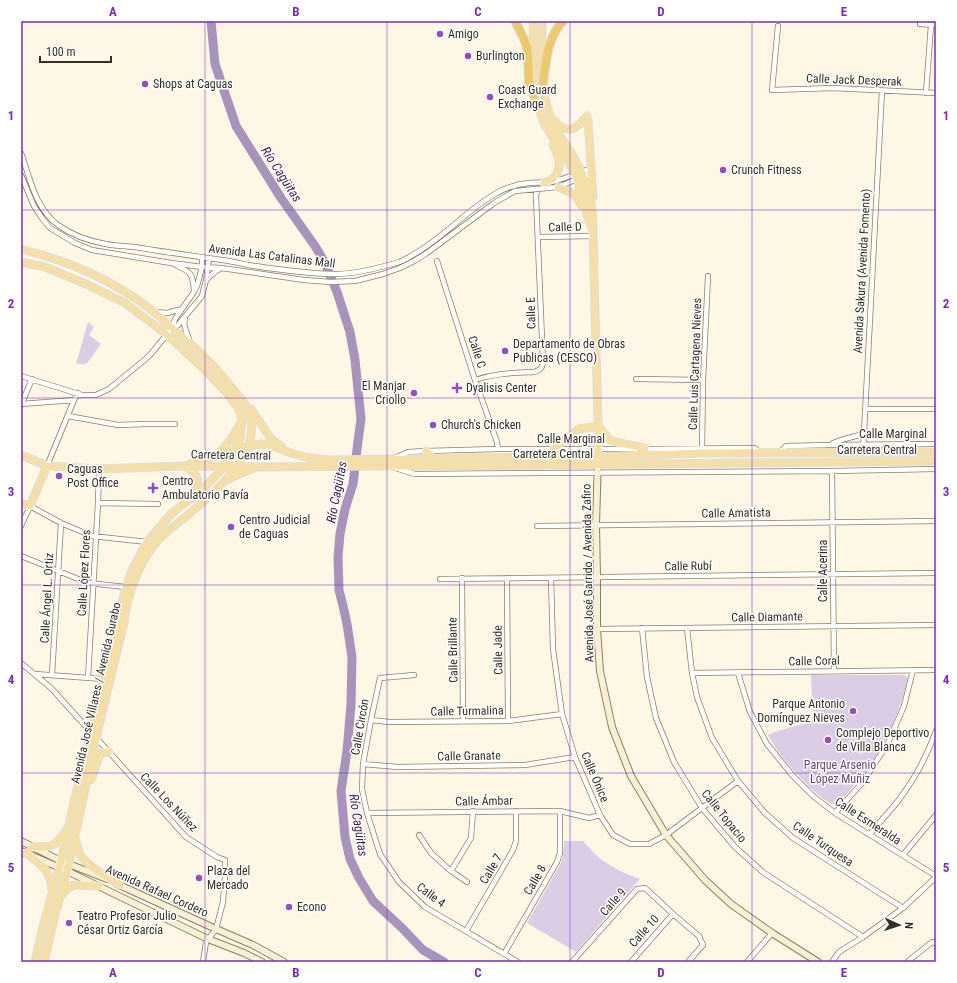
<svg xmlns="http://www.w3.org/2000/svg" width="957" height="983" font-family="'Roboto Condensed',sans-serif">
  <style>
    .green { fill: #dbcde6 }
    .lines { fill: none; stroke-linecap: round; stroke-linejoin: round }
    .river { stroke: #aa93bb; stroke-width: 9 }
    .street-casing { stroke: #8b8066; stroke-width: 6 }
    .secondary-casing { stroke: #8b8066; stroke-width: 8 }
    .primary-casing { stroke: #dfdedc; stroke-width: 9 }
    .highway-casing { stroke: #dfdedc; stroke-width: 10 }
    .street { stroke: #fff; stroke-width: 4.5 }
    .secondary { stroke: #faefd4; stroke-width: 6 }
    .primary { stroke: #f4dfa8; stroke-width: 7 }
    .highway { stroke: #edc96e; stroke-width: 8 }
    .grid { fill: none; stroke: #7b2cbf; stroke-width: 1; stroke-opacity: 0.55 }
    .poi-dot { fill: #964dc0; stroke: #fff; stroke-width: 1.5 }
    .labels { text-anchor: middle; stroke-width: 3; stroke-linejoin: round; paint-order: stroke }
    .poi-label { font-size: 12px; fill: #353025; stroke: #fff; text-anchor: start }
    .street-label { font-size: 12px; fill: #353025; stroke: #fff }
    .park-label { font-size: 12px; fill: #644479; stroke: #fff }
    .water-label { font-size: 13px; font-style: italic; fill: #3e1e50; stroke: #fff }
    .neatline { fill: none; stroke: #7b2cbf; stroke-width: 1.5 }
    .grid-label { font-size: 13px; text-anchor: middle; font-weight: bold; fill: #7b2cbf }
  </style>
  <rect width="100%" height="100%" fill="#fef7e5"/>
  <!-- green -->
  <path class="green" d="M88 322 94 327 89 335 101 344 88 362 85 364H76Z
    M811 675H905L908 678C895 730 875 766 838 803 835 804 835 805 832 804 820 799 798 776 790 766 781 756 774 746 768 735L775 732 813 721Z
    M564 841H583C588 846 593 852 598 857 611 867 625 874 640 879L576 952 527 923 561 863 563 856Z"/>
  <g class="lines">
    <!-- river -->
    <path class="river" d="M211 21 215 64 236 126 281 198 315 246 325 263 337 292 350 332 355 360 361 419 358 441 353 484 345 509 340 534 338 557 339 590 344 610 347 624 352 657 351 705 347 751 341 791 345 837 350 859 359 878 373 901 402 928 423 950 444 962"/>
    <!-- street casing -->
    <g class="street-casing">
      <path id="street" d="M920 24 936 25
        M778 26 772 90 833 88 936 93
        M926 93 931 25
        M21 153C30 178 35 208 58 225 72 235 88 241 106 244 115 246 125 246 135 247 164 252 193 256 222 260 231 261 239 263 248 265 275 269 307 274 335 274 357 274 379 268 399 262 405 260 411 256 416 253 445 236 466 211 495 194 505 188 516 184 529 183 536 182 544 183 551 182 565 179 578 173 592 168
        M21 175 34 206 42 218 50 228 75 243 92 250 171 263 202 267 221 268 304 280 330 282 355 281 383 274 400 268 414 261 427 253 494 203 515 191 558 187 592 173
        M538 237 593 236
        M437 261 475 380 497 442 498 449
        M174 264C190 272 193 272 194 291
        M206 280 216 271 220 269
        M155 312 167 313 182 309
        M185 319C182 327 189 335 190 344
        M172 328 178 325 202 296 206 280 209 258
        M21 376 82 395H96L109 389 142 362 150 355 172 328 175 319 194 292 197 286 202 267V258
        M636 379 703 380
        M475 380C495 373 514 373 534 372 540 370 542 369 543 363L536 197 537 189
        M21 404 74 400
        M21 405 32 379
        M865 409H936
        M68 416 118 425 147 424H175
        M833 443 841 440 863 434
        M644 449 755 448 760 453
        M702 450 703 380 708 276
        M780 452 786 446 830 445 936 444
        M863 452 882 91
        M395 458 408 452 426 451 498 449H636
        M47 466 74 400 78 393
        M395 468 415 474 832 471 936 469
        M832 471 834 671
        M98 503 158 504
        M21 526 30 506 61 523 92 536 147 542
        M537 526 936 521
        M21 556 88 583 126 587
        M462 578 463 722
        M507 578 508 721
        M551 578 553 649 562 714 575 757 600 815 613 835 630 844H649L666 835 738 781
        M440 579 936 573
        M642 628 647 677 656 718 674 762 702 808 735 847 764 873 863 937
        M687 628 692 673 697 697 712 738 738 781 765 813 793 838 903 908
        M597 629 936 625
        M21 663 51 688 186 837 217 857 225 860V876L223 902 216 929 206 942 203 962
        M692 673 936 670
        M738 673 750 712 767 744 793 776 813 796 835 813 936 876
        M35 674 103 679
        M52 675 61 523
        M414 675 380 678 371 720 363 764 362 789 367 813 380 854 399 882 425 907 518 962
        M88 678 98 503 99 469
        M371 720 389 722 508 721 562 714
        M363 764 398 767 525 765 575 757
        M367 813 560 811 589 818 600 815
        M835 813 863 782 888 743 904 706 913 670
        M870 834C879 823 889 812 898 801 914 780 927 756 936 731
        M419 835 431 853 451 871 467 882
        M903 855 936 815
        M451 871 471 838 473 811
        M466 931 513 850 516 841V811
        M504 954 557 862 560 853V811
        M572 962 637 889 645 888 673 914 699 936 703 945 688 962
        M631 962 673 914
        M747 962 772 933
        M832 962 839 952 863 937 903 908 936 877
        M907 962 932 942 936 943"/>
    </g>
    <!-- secondary casing -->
    <g class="secondary-casing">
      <path id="secondary" d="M598 457 596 525 597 577V629L600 671 612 727 631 776 666 835 705 880 731 904 772 933 818 962
        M21 841 61 861 107 879
        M21 851 67 871 208 939 244 953 262 962
        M117 884 216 929 253 945 284 962"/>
    </g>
    <!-- primary casing -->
    <g class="primary-casing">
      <path id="primary" d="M533 21 534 96 544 123 572 168 578 182 589 221 592 229
        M542 21C542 56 539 91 553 124 559 136 568 147 574 158 587 179 594 207 593 231L598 426V457
        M587 116 588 120 593 197
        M554 120C567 136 577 129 587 116
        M544 183C548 181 553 180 555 176 563 167 558 154 553 145
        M558 187 574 194 582 206
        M21 249C69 261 115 281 154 312 161 317 166 323 172 328 180 335 187 341 195 348 200 353 205 357 210 363 218 370 225 380 232 388 239 396 247 405 250 415 262 453 213 494 188 515 176 525 163 533 154 545 137 568 127 596 124 623L96 738 69 864 55 915 44 962
        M21 262 45 267 86 284 125 303 166 334 202 367 226 392 238 408 240 413 242 420 241 431 240 439 235 450 224 467 203 489 172 513 147 542 133 568 126 587 73 806 61 861 42 931 35 962
        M251 409 271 439 282 447
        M598 426 610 440 620 443 645 448
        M553 449 579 429 598 426
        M426 451 434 459
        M21 455 47 466 99 469 184 466 265 467 376 466H427L936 461
        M217 456 231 439 240 424
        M190 464 248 446 262 444 269 445 294 454 310 458 328 460 523 457H598L701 453 936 452
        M185 466C199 474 201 482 193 496
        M227 480 241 473 254 468
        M21 503 30 506 47 466
        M91 780 99 757 101 753 109 752
        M75 838C77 843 78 849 80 854 86 866 109 878 120 885
        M32 847C55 847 54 847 67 829
        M26 853C40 864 51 870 52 890
        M61 896 66 890 73 885 99 886"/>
    </g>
    <!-- highway casing -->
    <g class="highway-casing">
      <path id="highway" d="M515 21 524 39 527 47 528 57 529 82 534 96
        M543 83C546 61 547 38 563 21"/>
    </g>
    <!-- street -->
    <use href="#street" class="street"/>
    <!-- secondary -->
    <use href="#secondary" class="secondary"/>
    <!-- primary -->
    <use href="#primary" class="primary"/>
    <!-- highway -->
    <use href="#highway" class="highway"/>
  </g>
  <!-- grid -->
  <path class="grid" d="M205 21V962M387 21V962M570 21V962M752 21V962M21 210H936M21 398H936M21 585H936M21 773H936"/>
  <!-- markers -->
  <g class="poi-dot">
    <circle cx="440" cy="34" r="4"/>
    <circle cx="468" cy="56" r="4"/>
    <circle cx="145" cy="84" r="4"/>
    <circle cx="490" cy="97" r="4"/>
    <circle cx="723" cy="170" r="4"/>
    <circle cx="505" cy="351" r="4"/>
    <path d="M455 382h4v4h4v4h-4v4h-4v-4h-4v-4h4z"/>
    <circle cx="414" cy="393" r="4"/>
    <circle cx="433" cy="425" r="4"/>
    <circle cx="59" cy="476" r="4"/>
    <path d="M151 482h4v4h4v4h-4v4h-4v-4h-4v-4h4z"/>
    <circle cx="231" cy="527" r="4"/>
    <circle cx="853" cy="711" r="4"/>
    <circle cx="828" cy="740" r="4"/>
    <circle cx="199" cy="878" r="4"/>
    <circle cx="289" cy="907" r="4"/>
    <circle cx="69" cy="923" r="4"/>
  </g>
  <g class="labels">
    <!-- poi labels -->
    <g class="poi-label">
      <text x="448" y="38">Amigo</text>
      <text x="476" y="60">Burlington</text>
      <text x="153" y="88">Shops at Caguas</text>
      <text x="498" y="94">Coast Guard<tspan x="498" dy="14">Exchange</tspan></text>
      <text x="731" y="174">Crunch Fitness</text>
      <text x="513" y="348">Departamento de Obras<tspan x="513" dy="14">Publicas (CESCO)</tspan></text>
      <text x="406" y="390" text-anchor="end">El Manjar<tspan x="406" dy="14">Criollo</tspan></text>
      <text x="466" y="392">Dyalisis Center</text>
      <text x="441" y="429">Church's Chicken</text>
      <text x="67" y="473">Caguas<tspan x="67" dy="14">Post Office</tspan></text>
      <text x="162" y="485">Centro<tspan x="162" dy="14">Ambulatorio Pavía</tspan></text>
      <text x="239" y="524">Centro Judicial<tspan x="239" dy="14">de Caguas</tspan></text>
      <text x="845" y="708" text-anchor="end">Parque Antonio<tspan x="845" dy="14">Domínguez Nieves</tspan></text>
      <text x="836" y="737">Complejo Deportivo<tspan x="836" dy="14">de Villa Blanca</tspan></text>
      <text x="207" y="875">Plaza del<tspan x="207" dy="14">Mercado</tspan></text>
      <text x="297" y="911">Econo</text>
      <text x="77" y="920">Teatro Profesor Julio<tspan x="77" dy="14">César Ortiz García</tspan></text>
    </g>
    <!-- street labels -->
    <g class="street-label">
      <text transform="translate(854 80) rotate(2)" y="4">Calle Jack Desperak</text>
      <text transform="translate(565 227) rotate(-2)" y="4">Calle D</text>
      <text transform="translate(272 256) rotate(7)" y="4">Avenida Las Catalinas Mall</text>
      <text transform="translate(862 271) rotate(-87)" y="4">Avenida Sakura (Avenida Fomento)</text>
      <text transform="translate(531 313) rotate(-92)" y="4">Calle E</text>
      <text transform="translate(477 352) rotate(72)" y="4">Calle C</text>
      <text transform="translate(695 364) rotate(-88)" y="4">Calle Luis Cartagena Nieves</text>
      <text x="893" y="438">Calle Marginal</text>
      <text x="571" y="443">Calle Marginal</text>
      <text x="877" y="454">Carretera Central</text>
      <text x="553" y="458">Carretera Central</text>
      <text transform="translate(231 455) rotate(1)" y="4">Carretera Central</text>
      <text transform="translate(736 513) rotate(-1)" y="4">Calle Amatista</text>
      <text transform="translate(688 566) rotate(-1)" y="4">Calle Rubí</text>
      <text transform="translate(823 571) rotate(-90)" y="4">Calle Acerina</text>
      <text transform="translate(84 573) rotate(-87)" y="4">Calle López Flores</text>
      <text transform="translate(588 573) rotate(-91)" y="4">Avenida José Garrido / Avenida Zafiro</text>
      <text transform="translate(47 598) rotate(-87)" y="4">Calle Ángel L. Ortiz</text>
      <text transform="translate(767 617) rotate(-1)" y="4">Calle Diamante</text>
      <text transform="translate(453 650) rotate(-91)" y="4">Calle Brillante</text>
      <text transform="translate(498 650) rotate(-91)" y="4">Calle Jade</text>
      <text transform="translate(814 661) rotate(-1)" y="4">Calle Coral</text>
      <text transform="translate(96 693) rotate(-77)" y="4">Avenida José Villares / Avenida Gurabo</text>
      <text transform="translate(467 711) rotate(-1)" y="4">Calle Turmalina</text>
      <text transform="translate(360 727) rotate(-80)" y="4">Calle Circón</text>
      <text transform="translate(469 756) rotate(-1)" y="4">Calle Granate</text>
      <text transform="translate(595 777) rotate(67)" y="4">Calle Ónice</text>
      <text transform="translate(484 801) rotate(-1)" y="4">Calle Ámbar</text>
      <text transform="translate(169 802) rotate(46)" y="4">Calle Los Núñez</text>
      <text transform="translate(724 816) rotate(51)" y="4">Calle Topacio</text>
      <text transform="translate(868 821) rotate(33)" y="4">Calle Esmeralda</text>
      <text transform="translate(823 844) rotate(34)" y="4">Calle Turquesa</text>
      <text transform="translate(491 869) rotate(-60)" y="4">Calle 7</text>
      <text transform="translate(535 880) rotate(-60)" y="4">Calle 8</text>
      <text transform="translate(157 891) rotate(24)" y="4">Avenida Rafael Cordero</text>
      <text transform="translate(431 895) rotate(37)" y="4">Calle 4</text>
      <text transform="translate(613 902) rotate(-48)" y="4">Calle 9</text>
      <text transform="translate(644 931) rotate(-48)" y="4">Calle 10</text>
    </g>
    <!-- park labels -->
    <g class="park-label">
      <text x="840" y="769">Parque Arsenio<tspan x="840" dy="14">López Muñiz</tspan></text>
    </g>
    <!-- water labels -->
    <g class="water-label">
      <text transform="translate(282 174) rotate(57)" y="5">Río Cagüitas</text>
      <text transform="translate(336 492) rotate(-79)" y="5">Río Cagüitas</text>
      <text transform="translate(359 825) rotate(81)" y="5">Río Cagüitas</text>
    </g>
  </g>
  <!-- border -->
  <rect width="957" height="983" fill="none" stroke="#ffffff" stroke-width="44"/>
  <!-- north arrow -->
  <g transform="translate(899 925) rotate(93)" stroke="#ffffff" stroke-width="3" paint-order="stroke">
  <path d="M0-3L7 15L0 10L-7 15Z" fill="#353025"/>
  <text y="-6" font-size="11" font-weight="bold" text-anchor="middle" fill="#353025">N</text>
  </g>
  <!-- scale -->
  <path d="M40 56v6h71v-6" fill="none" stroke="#353025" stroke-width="2"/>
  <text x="46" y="56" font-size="12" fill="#353025" stroke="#ffffff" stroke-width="3" paint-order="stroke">100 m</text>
  <rect x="22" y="22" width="913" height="939" class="neatline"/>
  <g class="grid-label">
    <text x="113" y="16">A</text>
    <text x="296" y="16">B</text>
    <text x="478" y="16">C</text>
    <text x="661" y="16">D</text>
    <text x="844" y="16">E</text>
    <text x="11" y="120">1</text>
    <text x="946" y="120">1</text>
    <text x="11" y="308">2</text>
    <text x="946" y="308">2</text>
    <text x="11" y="496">3</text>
    <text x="946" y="496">3</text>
    <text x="11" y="684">4</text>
    <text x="946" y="684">4</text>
    <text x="11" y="872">5</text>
    <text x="946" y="872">5</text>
    <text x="113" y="977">A</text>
    <text x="296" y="977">B</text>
    <text x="478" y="977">C</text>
    <text x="661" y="977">D</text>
    <text x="844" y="977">E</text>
  </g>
</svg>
